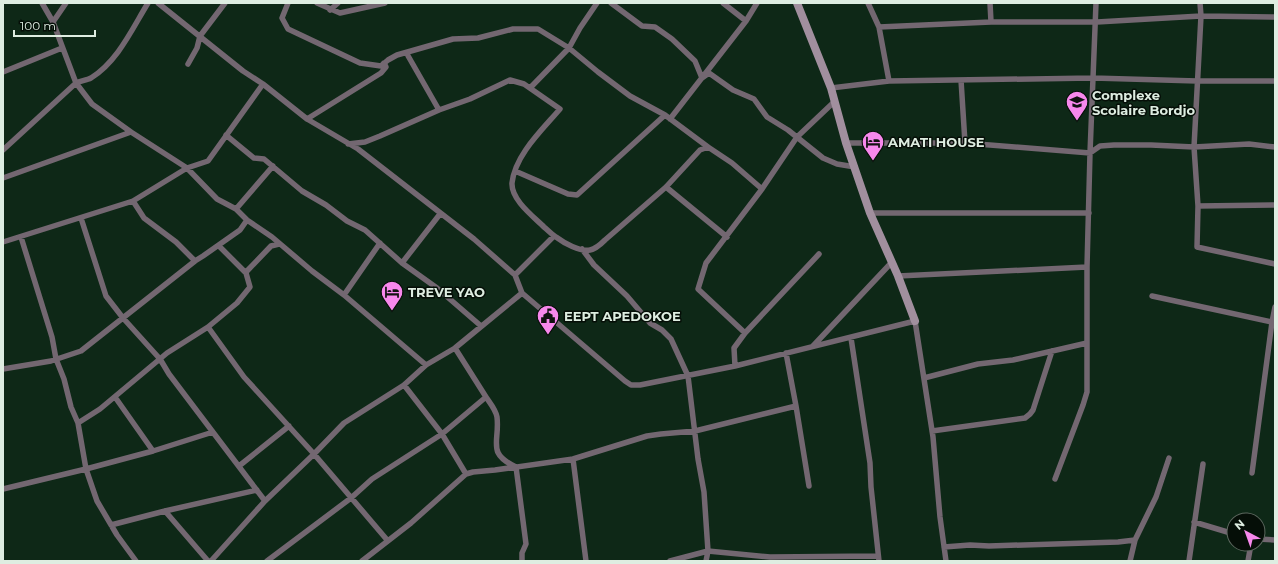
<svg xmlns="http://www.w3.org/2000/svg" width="1278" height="564" font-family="Montserrat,sans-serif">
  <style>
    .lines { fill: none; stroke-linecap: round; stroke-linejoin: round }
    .street { stroke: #736771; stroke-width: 5.5 }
    .secondary { stroke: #a18f9e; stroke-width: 8 }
    .labels { text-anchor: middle; stroke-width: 3; stroke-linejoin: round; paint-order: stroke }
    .poi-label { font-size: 13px; font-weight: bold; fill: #deede1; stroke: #050e07; text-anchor: start }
  </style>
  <rect width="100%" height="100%" fill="#0e2817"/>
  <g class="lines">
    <!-- street -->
    <path class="street" d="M42 3 53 22 76 83 92 104 131 132 187 168 217 199 236 209 247 220 272 237 312 271 344 295 426 365
      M158 3 243 71 263 84 307 119 358 149 474 239 515 275 522 293 625 381 631 385H640L735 366 915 321 933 437 940 517 946 561
      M288 3 282 18 288 29 360 63 381 66 388 60 397 55 453 39 478 38 513 29H538L569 48 598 72 630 96 665 115 708 147 732 163 762 189
      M317 3 340 13 385 3
      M611 3 642 26 655 27 672 39 695 61 702 78 709 73 733 90 754 99 767 117 788 130 823 158 837 164 855 167
      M868 3 879 27 889 81
      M990 3 991 22
      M1200 3 1201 16 1194 147 1198 206 1197 247 1275 264
      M330 10 338 3
      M746 21 757 3
      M53 22 66 3
      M879 27 991 22H1097L1201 16 1275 17
      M404 53 407 54 439 110
      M188 64 197 48 200 36 225 3
      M3 72 62 48
      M961 80 965 143
      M530 88 569 48 580 28 597 3
      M831 88 889 81 1093 78 1197 81H1275
      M307 119 381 73 386 67 384 63 383 64
      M670 119 746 21 723 3
      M226 135 254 158 264 159 302 191 326 205 347 221 365 230 402 263 437 288 481 326
      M846 143H965L1090 153 1100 146 1114 145H1151L1194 147 1249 144 1275 147
      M348 144 365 142 380 136 439 110 470 99 510 80 524 84 560 109C542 130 515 155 512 183 511 200 534 217 544 227 548 230 551 234 556 237 564 243 580 252 590 250 596 249 601 244 605 240L666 187 700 150 708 147
      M3 150 76 83C81 81 87 80 91 78 118 61 132 29 148 3
      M515 171 568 194 577 195 665 115
      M3 178 131 132
      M666 187 727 237
      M133 201 144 218 176 242 195 261
      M1198 206 1275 205
      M236 209 273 166
      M870 213H1089
      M81 218 106 296 123 318 160 359 169 374 265 501
      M3 242 133 201 187 168 208 161 263 84
      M219 246 246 273
      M582 249 594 265 627 296 650 323 662 330 671 339 688 376 698 459 704 492 708 551 706 561
      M402 263 440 214
      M515 275 554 236
      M898 276 1087 267
      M344 295 380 243
      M1152 296 1272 322
      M208 327 244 377 314 454 388 541
      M745 333 698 289 706 263 762 189 797 137 835 101
      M851 338 870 463 871 487 879 561
      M813 346 892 262
      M786 353 796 406 809 486
      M735 366 734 348 745 333 819 254
      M3 369 51 361 81 351 195 261 203 256 240 230 247 220
      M924 378 978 364 1013 360 1087 343
      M404 385 442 434 466 474
      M115 397 153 451
      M486 397C490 403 496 410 497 417 500 442 486 453 516 467L526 544 522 553V561
      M78 423 100 409 167 353 208 327 237 303 250 287 246 273 247 271 271 246 279 244
      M932 431 1025 418 1030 414 1033 410 1052 351
      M573 459 586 561
      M239 466 289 426
      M1252 473 1272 322 1275 307
      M1055 479 1083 405 1087 392V267L1090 153 1096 3
      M3 489 86 469 78 423 71 407 64 379 56 359 52 337 21 237
      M165 511 208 561
      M1194 522 1234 534
      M111 525 165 511 257 490
      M1258 539 1275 540
      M944 547 970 545 989 546 1118 542 1135 540
      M136 561 117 535 97 501 86 469 153 451 213 432
      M211 561 265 501 314 454 344 423 404 385 426 365 455 348 522 293
      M267 561 351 498 372 479 442 434 486 397 455 348
      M362 561 411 523 466 474 473 472 495 470 573 459 647 436 661 434 695 431 796 406
      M670 561 708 551 770 557 878 556
      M1130 561 1135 540 1156 497 1169 458
      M1189 561 1203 464
      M1248 561 1251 544"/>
    <!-- secondary -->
    <path class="secondary" d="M797 3 831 88 846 143 870 213 898 276 915 321"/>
  </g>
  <!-- icons -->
  <defs>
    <g id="school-pin" transform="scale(1.15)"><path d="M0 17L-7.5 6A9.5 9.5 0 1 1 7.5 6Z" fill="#f788ec" stroke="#050e07"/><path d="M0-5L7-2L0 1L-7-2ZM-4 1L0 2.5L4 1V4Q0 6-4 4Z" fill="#111"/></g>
    <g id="hotel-pin" transform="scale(1.15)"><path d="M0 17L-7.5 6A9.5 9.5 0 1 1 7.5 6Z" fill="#f788ec" stroke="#050e07"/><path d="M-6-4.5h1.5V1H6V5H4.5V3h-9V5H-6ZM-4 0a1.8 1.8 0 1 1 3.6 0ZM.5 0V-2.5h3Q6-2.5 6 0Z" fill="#111"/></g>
    <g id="civic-pin" transform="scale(1.15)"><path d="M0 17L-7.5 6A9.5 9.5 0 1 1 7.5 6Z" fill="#f788ec" stroke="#050e07"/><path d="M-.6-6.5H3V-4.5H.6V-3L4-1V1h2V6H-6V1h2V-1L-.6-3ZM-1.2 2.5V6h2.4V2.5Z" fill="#111"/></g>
  </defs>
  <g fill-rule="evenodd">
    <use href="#school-pin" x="1077" y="102"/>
    <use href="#hotel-pin" x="873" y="142"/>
    <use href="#hotel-pin" x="392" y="292"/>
    <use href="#civic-pin" x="548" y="316"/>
  </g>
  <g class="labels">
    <!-- poi labels -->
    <g class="poi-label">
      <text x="1092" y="100">Complexe<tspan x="1092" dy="15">Scolaire Bordjo</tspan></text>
      <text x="888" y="147">AMATI HOUSE</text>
      <text x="408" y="297">TREVE YAO</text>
      <text x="564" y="321">EEPT APEDOKOE</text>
    </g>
  </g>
  <!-- border -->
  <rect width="1278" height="564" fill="none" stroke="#deede1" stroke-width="8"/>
  <!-- north arrow -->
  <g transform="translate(1246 532) rotate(319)"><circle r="19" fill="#050e07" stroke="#5c675e"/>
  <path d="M0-3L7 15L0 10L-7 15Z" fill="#f788ec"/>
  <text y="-6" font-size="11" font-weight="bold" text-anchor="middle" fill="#deede1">N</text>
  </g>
  <!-- scale -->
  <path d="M14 30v6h81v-6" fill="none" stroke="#deede1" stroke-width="2"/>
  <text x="20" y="30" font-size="12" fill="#deede1" stroke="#050e07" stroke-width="3" paint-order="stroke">100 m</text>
</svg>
